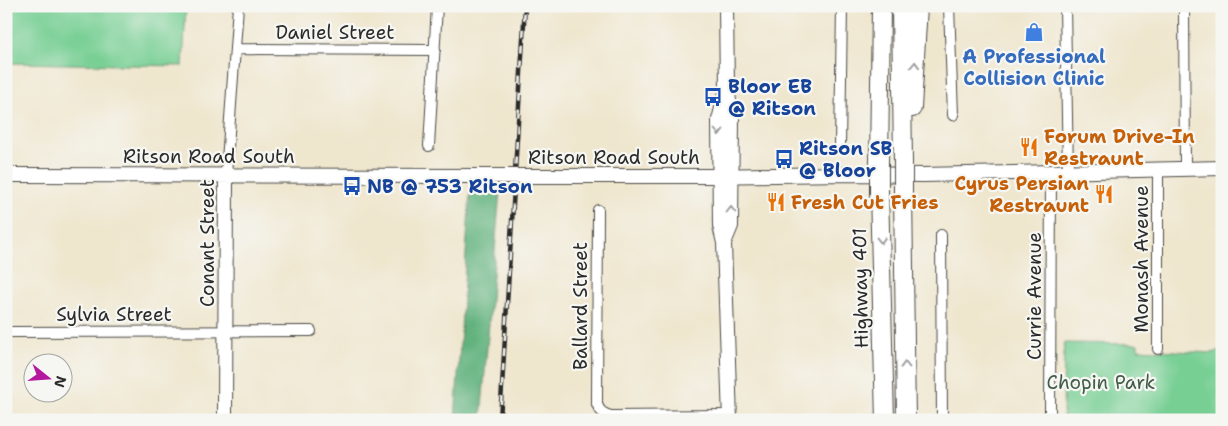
<svg xmlns="http://www.w3.org/2000/svg" width="1228" height="426" font-family="'Shantell Sans',sans-serif">
  <style>
    .green { fill: #78cf94; stroke: #527d60 }
    .forest { fill: #62b27e; stroke: #466e54 }
    .lines { fill: none; stroke-linecap: round; stroke-linejoin: round }
    .street-casing { stroke: #484743; stroke-width: 12 }
    .secondary-casing { stroke: #484743; stroke-width: 16 }
    .highway-casing { stroke: #484743; stroke-width: 20 }
    .street { stroke: #fff; stroke-width: 10 }
    .secondary { stroke: #fff; stroke-width: 14 }
    .highway { stroke: #fff; stroke-width: 18 }
    .rail-casing { stroke: #2b2b2b; stroke-width: 4.5 }
    .rail { stroke: #f6f6f2; stroke-width: 2.5; stroke-dasharray: 8; stroke-linecap: butt }
    .secondary-bridge-casing { stroke: #484743; stroke-width: 16; stroke-linecap: butt }
    .highway-bridge-casing { stroke: #484743; stroke-width: 20; stroke-linecap: butt }
    .secondary-bridge { stroke: #fff; stroke-width: 14 }
    .highway-bridge { stroke: #fff; stroke-width: 18 }
    .oneway { stroke: #a0a0a0 }
    .labels { text-anchor: middle; stroke-width: 4.5; stroke-linejoin: round; paint-order: stroke }
    .street-label { font-size: 19px; fill: #2b2b2b; stroke: #f6f6f2 }
    .shop-label { font-size: 19px; font-weight: bold; fill: #366cbe; stroke: #f6f6f2 }
    .transit-label { font-size: 19px; font-weight: bold; fill: #164399; stroke: #f6f6f2; text-anchor: start }
    .food-label { font-size: 19px; font-weight: bold; fill: #c56008; stroke: #f6f6f2; text-anchor: start }
    .park-label { font-size: 19px; fill: #425c4a; stroke: #f6f6f2 }
  </style>
  <rect width="100%" height="100%" fill="#f6f6f2"/>
  <filter id="ink" filterUnits="userSpaceOnUse"><feTurbulence type="fractalNoise" baseFrequency=".02" numOctaves="2"/><feDisplacementMap in="SourceGraphic" scale="10" xChannelSelector="R" yChannelSelector="G"/><feConvolveMatrix kernelMatrix="1 2 1 2 8 2 1 2 1" color-interpolation-filters="sRGB"/></filter>
  <filter id="wash" filterUnits="userSpaceOnUse"><feTurbulence type="fractalNoise" baseFrequency=".0096" numOctaves="4" result="noise"/><feDisplacementMap in="SourceGraphic" scale="20" xChannelSelector="R" yChannelSelector="G"/><feGaussianBlur stdDeviation="1.12" result="paint"/><feColorMatrix in="noise" values="0 0 0 0 0 0 0 0 0 0 0 0 0 0 0 0 0 1.4 0 .05"/><feComposite in="paint" operator="in"/></filter>
  <g filter="url(#wash)">
    <rect width="100%" height="100%" fill="#efe6ce"/>
    <!-- green -->
    <path class="green" d="M6 6H186L183 66 6 63Z
      M1064 343 1138 344V349L1212 353 1222 350V420H1063Z"/>
    <!-- forest -->
    <path class="forest" d="M500 191 481 420H455L470 193Z"/>
  </g>
  <g filter="url(#ink)">
    <g class="lines">
      <!-- street casing -->
      <g class="street-casing">
        <path id="street" d="M949 6 953 115
          M1065 6 1068 172
          M1184 6 1185 169
          M235 49 435 50
          M429 146 437 6
          M840 148 842 6
          M226 175 238 6
          M598 210 597 404C599 411 603 414 611 416L730 415
          M941 235 942 420
          M6 332 311 331
          M1158 349V170
          M1050 420 1051 172"/>
      </g>
      <!-- secondary casing -->
      <g class="secondary-casing">
        <path id="secondary" d="M727 89 719 120 720 226 724 243 730 420
          M6 175 483 176
          M542 176H704L848 174 923 175 1222 168
          M724 243 731 226 732 118 727 89 726 6
          M225 420 226 175"/>
      </g>
      <!-- highway casing -->
      <g class="highway-casing">
        <path id="highway" d="M901 6 903 164
          M912 108 918 6
          M879 165 881 6
          M879 191 885 420
          M903 192 906 420"/>
      </g>
      <!-- street -->
      <use href="#street" class="street"/>
      <!-- secondary -->
      <use href="#secondary" class="secondary"/>
      <!-- highway -->
      <use href="#highway" class="highway"/>
      <!-- rail casing -->
      <g class="rail-casing">
        <path id="rail" d="M500 420 525 6"/>
      </g>
      <!-- rail -->
      <use href="#rail" class="rail"/>
      <!-- secondary-bridge casing -->
      <g class="secondary-bridge-casing">
        <path id="secondary-bridge" d="M483 176H542"/>
      </g>
      <!-- highway-bridge casing -->
      <g class="highway-bridge-casing">
        <path id="highway-bridge" d="M903 164V192
          M879 165V191"/>
      </g>
      <!-- secondary-bridge -->
      <use href="#secondary-bridge" class="secondary-bridge"/>
      <!-- highway-bridge -->
      <use href="#highway-bridge" class="highway-bridge"/>
    </g>
    <!-- one-way arrows -->
    <defs><path id="oneway-chevron" d="M-2-3.5L2.5 0L-2 3.5" fill="none" stroke-width="1.6" stroke-linecap="round" stroke-linejoin="round" transform="scale(1.25)"/></defs>
    <g class="oneway">
      <use href="#oneway-chevron" transform="translate(915 65) rotate(-88)"/>
      <use href="#oneway-chevron" transform="translate(719 132) rotate(90)"/>
      <use href="#oneway-chevron" transform="translate(731 210) rotate(-90)"/>
      <use href="#oneway-chevron" transform="translate(881 240) rotate(89)"/>
      <use href="#oneway-chevron" transform="translate(905 365) rotate(-91)"/>
    </g>
  </g>
  <!-- icons -->
  <defs>
    <g id="shop-bare" transform="scale(1.5)"><path d="M-5-2.5h2.3a2.7 3.5 0 0 1 5.4 0H5L5.5 6h-11ZM-1.5-2.5h3a1.5 2.3 0 0 0-3 0Z" fill="#3f7fe0" stroke="#f6f6f2" stroke-width="2.5" paint-order="stroke"/></g>
    <g id="bus-bare" transform="scale(1.5)"><path d="M-5-6H5V4H4V6H2V4H-2V6H-4V4H-5ZM-3.5-4V0h7V-4ZM-3.5 1.2v1.5H-2V1.2ZM2 1.2v1.5H3.5V1.2Z" fill="#1a4fb4" stroke="#f6f6f2" stroke-width="2.5" paint-order="stroke"/></g>
    <g id="restaurant-bare" transform="scale(1.5)"><path d="M-5-6h1v4h1v-4h1v4h1v-4h1v5L-1.5 .5V6h-2V.5L-5-1ZM5-6V6H3V1.5H1.5Q1.5-4 5-6Z" fill="#e8710a" stroke="#f6f6f2" stroke-width="2.5" paint-order="stroke"/></g>
  </defs>
  <g fill-rule="evenodd">
    <use href="#shop-bare" x="1034" y="32"/>
    <use href="#bus-bare" x="713" y="97"/>
    <use href="#restaurant-bare" x="1029" y="147"/>
    <use href="#bus-bare" x="784" y="159"/>
    <use href="#bus-bare" x="352" y="186"/>
    <use href="#restaurant-bare" x="1104" y="194"/>
    <use href="#restaurant-bare" x="776" y="202"/>
  </g>
  <g class="labels">
    <!-- street labels -->
    <g class="street-label">
      <text x="335" y="39">Daniel Street</text>
      <text x="209" y="163">Ritson Road South</text>
      <text x="614" y="164">Ritson Road South</text>
      <text transform="translate(207 243) rotate(-90)" y="7">Conant Street</text>
      <text transform="translate(1141 259) rotate(-90)" y="7">Monash Avenue</text>
      <text transform="translate(860 288) rotate(-91)" y="7">Highway 401</text>
      <text transform="translate(1034 296) rotate(-90)" y="7">Currie Avenue</text>
      <text transform="translate(580 306) rotate(-90)" y="7">Ballard Street</text>
      <text x="114" y="321">Sylvia Street</text>
    </g>
    <!-- shop labels -->
    <g class="shop-label">
      <text x="1034" y="63">A Professional<tspan x="1034" dy="22">Collision Clinic</tspan></text>
    </g>
    <!-- transit labels -->
    <g class="transit-label">
      <text x="728" y="93">Bloor EB<tspan x="728" dy="22">@ Ritson</tspan></text>
      <text x="799" y="155">Ritson SB<tspan x="799" dy="22">@ Bloor</tspan></text>
      <text x="367" y="193">NB @ 753 Ritson</text>
    </g>
    <!-- food labels -->
    <g class="food-label">
      <text x="1044" y="143">Forum Drive-In<tspan x="1044" dy="22">Restraunt</tspan></text>
      <text x="1089" y="190" text-anchor="end">Cyrus Persian<tspan x="1089" dy="22">Restraunt</tspan></text>
      <text x="791" y="209">Fresh Cut Fries</text>
    </g>
    <!-- park labels -->
    <g class="park-label">
      <text x="1101" y="389">Chopin Park</text>
    </g>
  </g>
  <!-- margin -->
  <rect width="1228" height="426" fill="none" stroke="#f6f6f2" stroke-width="25"/>
  <!-- north arrow -->
  <g transform="translate(48 378) rotate(107)"><circle r="24" fill="#f6f6f2" stroke="#a5a5a2"/>
  <path d="M0-4L9 19L0 12L-9 19Z" fill="#b5179e"/>
  <text y="-8" font-size="14" font-weight="bold" text-anchor="middle" fill="#2b2b2b">N</text>
  </g>
</svg>
